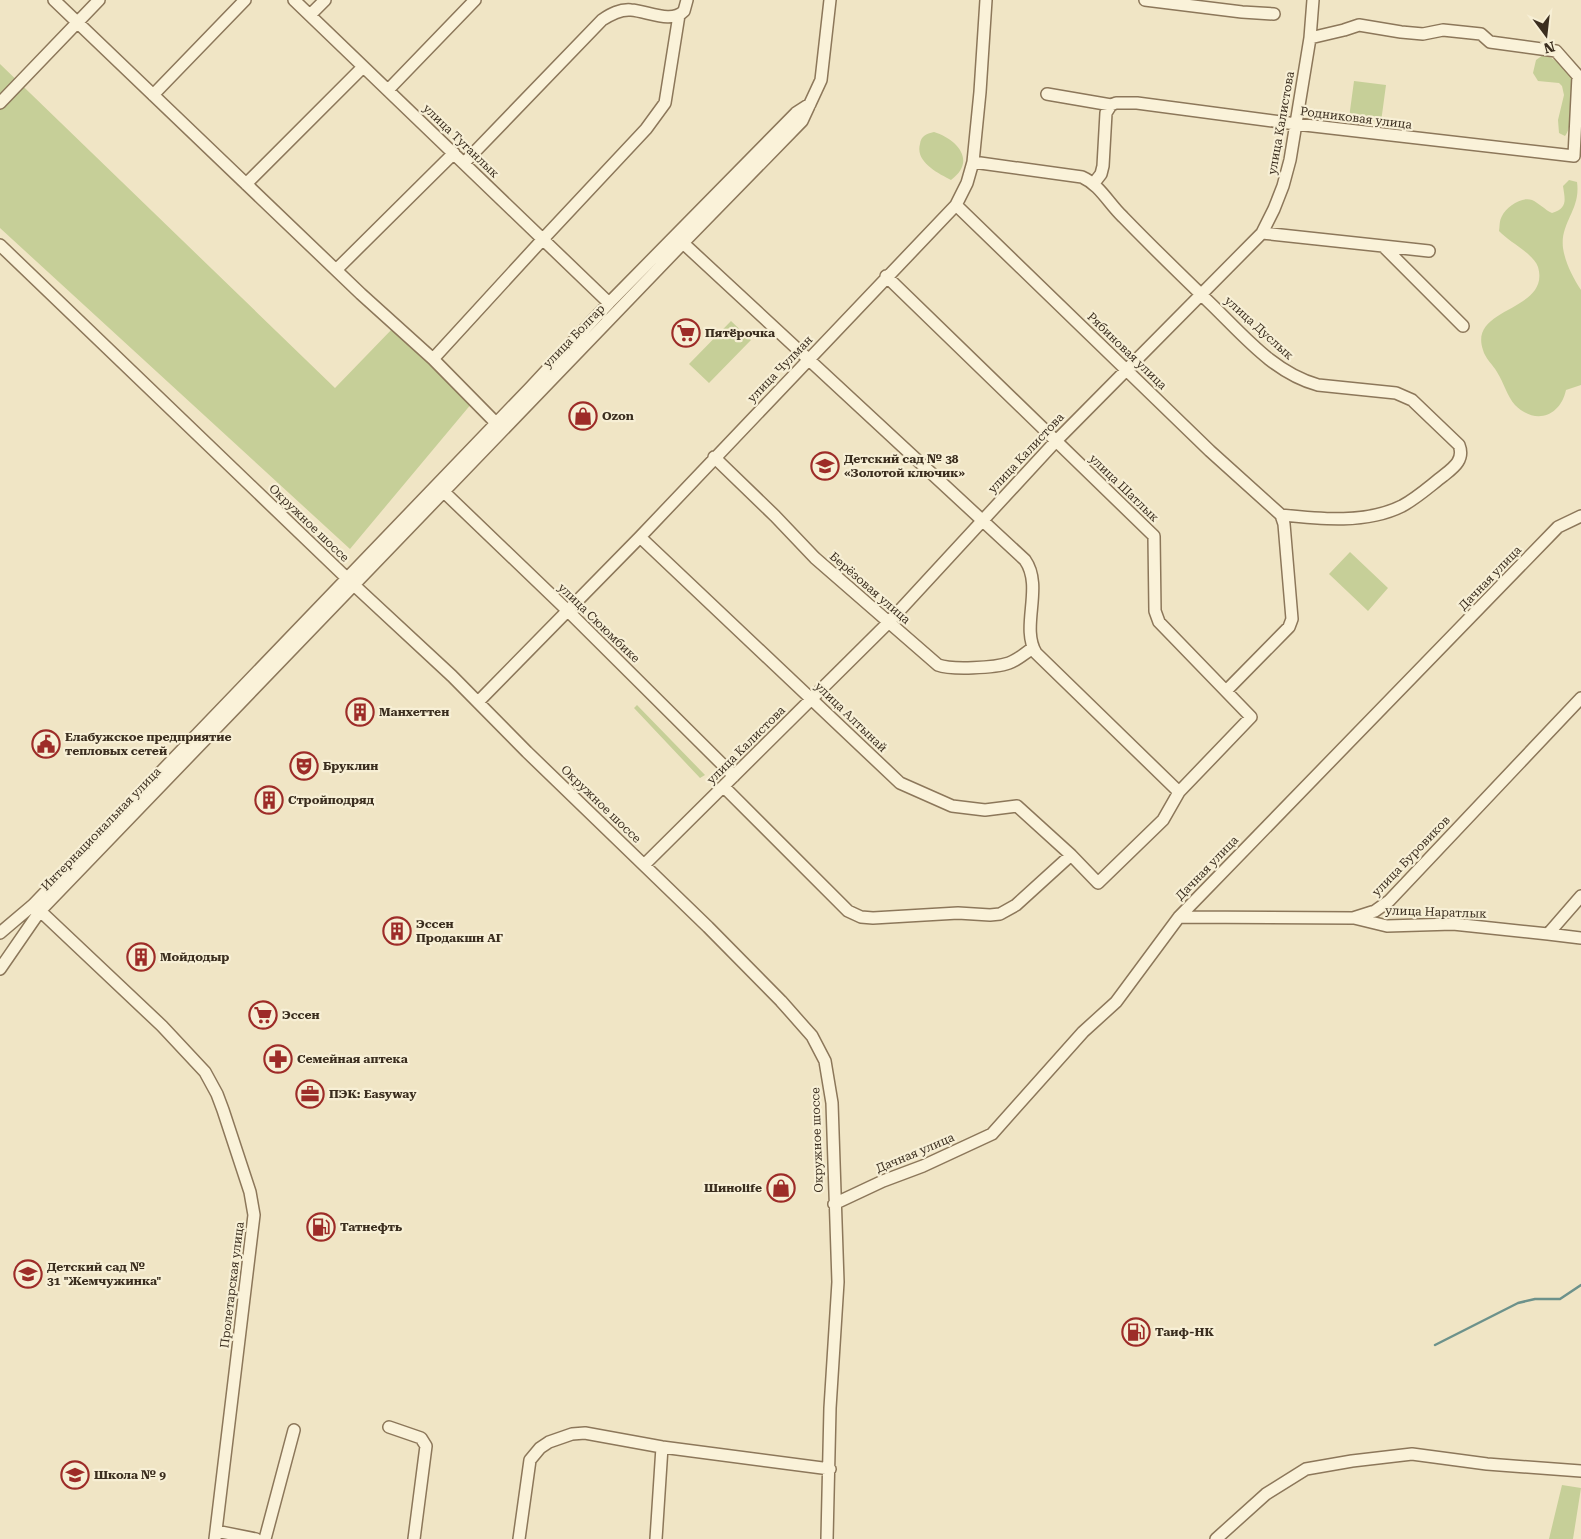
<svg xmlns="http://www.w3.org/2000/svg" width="1581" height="1539" font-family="'Roboto Serif',serif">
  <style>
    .green { fill: #c6cf98 }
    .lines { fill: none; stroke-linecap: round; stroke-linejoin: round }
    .stream { stroke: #6d928b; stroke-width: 2.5 }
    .minor-casing { stroke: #8c775a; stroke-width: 14 }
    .minor { stroke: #faf2d9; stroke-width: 11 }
    .labels { text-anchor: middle; stroke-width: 4.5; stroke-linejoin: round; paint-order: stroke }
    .street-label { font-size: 12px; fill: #3b2e1f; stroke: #f7efd5 }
    .poi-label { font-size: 12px; font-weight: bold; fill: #3b2e1f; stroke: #f7efd5; text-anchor: start }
  </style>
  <rect width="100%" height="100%" fill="#f0e5c5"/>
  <!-- green -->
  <path class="green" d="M1543 55C1553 56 1572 72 1575 82 1577 93 1572 127 1565 136L1559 133 1558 120 1564 95 1562 86 1559 83 1538 81 1533 73 1536 60Z
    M0 64 335 388 394 327 472 403 350 549 0 228Z
    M1354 81 1386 85 1381 122 1349 118Z
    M934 132C957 139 977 161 951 180 938 173 915 162 920 144 921 136 926 134 934 132Z
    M1569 180 1577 182C1581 210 1560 222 1563 248 1565 262 1573 278 1581 290V385L1566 390C1560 417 1535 425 1515 405 1507 396 1504 383 1497 372 1493 365 1485 358 1483 350 1468 306 1551 312 1538 267 1534 254 1509 242 1499 231 1500 226 1499 221 1502 216 1506 207 1522 196 1532 200 1539 203 1545 210 1552 213 1568 208 1565 200 1563 186Z
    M731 321 751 340 709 383 689 364Z
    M1350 552 1388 588 1368 611 1329 574Z
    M637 705 705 775 700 778 634 708Z
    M1562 1485 1581 1488 1573 1539H1549Z"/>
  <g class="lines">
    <!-- stream -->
    <path class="stream" d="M1435 1345 1518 1303 1535 1299H1560L1581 1285"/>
    <!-- minor casing -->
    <g class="minor-casing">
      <path id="minor" d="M54 0 361 294 433 359 496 423
        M294 0 609 303
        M1145 0 1242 12 1274 14
        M310 15 325 0
        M388 90 475 0
        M1047 94 1111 105 1116 103H1137L1296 124 1574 156 1578 76 1556 51 1490 42 1481 34 1443 30 1423 34 1401 32 1359 25 1344 30 1310 38
        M153 95 245 0
        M0 103 99 0
        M973 162 1082 177C1100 185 1109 204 1123 217 1152 247 1182 276 1212 305 1244 336 1274 373 1318 385L1396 393 1412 400 1459 445C1465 460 1453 468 1443 476 1430 486 1417 498 1402 506 1366 524 1320 519 1281 515
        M464 163 602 20C611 14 620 9 631 10 647 11 672 24 684 11L687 0
        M1094 183 1101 174 1103 166 1106 113 1111 105
        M246 184 363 67
        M956 205 1210 451 1281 515 1284 524 1292 619 1289 627 1226 691
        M1262 233 1383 246 1463 326
        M683 243 1025 560C1044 587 1020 627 1036 653L1179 792
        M0 245 355 586 452 676 527 752 708 927 781 1001 812 1036 825 1061 832 1103 838 1282 830 1408 827 1539
        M1383 246 1429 251
        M336 270 454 153
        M433 359 543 239 646 129 665 103 679 15
        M714 457 775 516 815 558 938 665C951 670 995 668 1009 663 1018 660 1025 653 1033 648
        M444 492 568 611 734 776
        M640 537 900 783 952 806 985 810 1017 806 1071 855
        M478 702 640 537 956 205 967 183 973 162 980 92 986 0
        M724 787 848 911 861 917 873 918 958 913 990 915 1000 914 1016 905 1071 855 1098 883 1163 820 1179 792 1251 717 1159 622 1155 611 1154 536 886 276
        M644 865 888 623 1056 441 1262 233 1274 209 1283 186 1290 160 1310 38 1313 0
        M36 907 162 1026 205 1072 217 1094 223 1110 250 1192 254 1215 215 1539
        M1179 917 1353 918 1375 911 1389 901 1581 698
        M1354 918 1387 926 1453 924 1548 934 1581 896
        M0 933 33 905 530 388 609 303 796 113 810 104
        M1548 934 1581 938
        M0 969 40 911 683 243 802 121 821 80 830 0
        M834 1204 883 1181 923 1166 992 1134 1083 1032 1116 1002 1179 917 1558 527 1581 516
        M389 1427 421 1438 426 1446 414 1539
        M216 1531 256 1539
        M265 1539 294 1430
        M519 1539 530 1460 540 1448 549 1442 572 1434 585 1433 662 1447 830 1469
        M656 1539 662 1447
        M1216 1539 1266 1494 1306 1469 1352 1461 1412 1454 1487 1464 1581 1471"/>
    </g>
    <!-- minor -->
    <use href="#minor" class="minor"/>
  </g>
  <!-- icons -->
  <defs>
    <g id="supermarket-ring" transform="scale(1.4375)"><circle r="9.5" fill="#f7efd5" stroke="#9d2c28" stroke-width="1.5"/><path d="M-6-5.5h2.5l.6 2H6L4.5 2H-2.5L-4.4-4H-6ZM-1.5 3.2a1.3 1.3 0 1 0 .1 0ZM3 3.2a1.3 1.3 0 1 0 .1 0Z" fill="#9d2c28"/></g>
    <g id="shop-ring" transform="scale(1.4375)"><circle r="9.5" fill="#f7efd5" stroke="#9d2c28" stroke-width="1.5"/><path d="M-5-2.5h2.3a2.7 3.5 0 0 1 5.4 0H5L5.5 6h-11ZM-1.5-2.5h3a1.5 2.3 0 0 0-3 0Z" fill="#9d2c28"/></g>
    <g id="school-ring" transform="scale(1.4375)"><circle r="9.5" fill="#f7efd5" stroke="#9d2c28" stroke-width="1.5"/><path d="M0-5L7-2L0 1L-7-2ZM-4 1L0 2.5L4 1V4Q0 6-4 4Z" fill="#9d2c28"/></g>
    <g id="building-ring" transform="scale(1.4375)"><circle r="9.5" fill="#f7efd5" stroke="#9d2c28" stroke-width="1.5"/><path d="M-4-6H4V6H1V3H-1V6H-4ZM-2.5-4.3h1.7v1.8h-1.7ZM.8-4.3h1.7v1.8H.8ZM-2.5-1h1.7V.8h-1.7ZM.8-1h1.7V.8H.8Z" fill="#9d2c28"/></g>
    <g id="civic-ring" transform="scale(1.4375)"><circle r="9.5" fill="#f7efd5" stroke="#9d2c28" stroke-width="1.5"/><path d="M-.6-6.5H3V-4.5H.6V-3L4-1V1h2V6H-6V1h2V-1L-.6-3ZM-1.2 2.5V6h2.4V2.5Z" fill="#9d2c28"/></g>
    <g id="theatre-ring" transform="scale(1.4375)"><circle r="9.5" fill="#f7efd5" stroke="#9d2c28" stroke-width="1.5"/><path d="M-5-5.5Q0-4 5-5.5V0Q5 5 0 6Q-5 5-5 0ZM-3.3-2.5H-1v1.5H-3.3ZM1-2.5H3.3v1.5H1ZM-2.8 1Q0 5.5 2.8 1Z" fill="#9d2c28"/></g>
    <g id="pharmacy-ring" transform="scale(1.4375)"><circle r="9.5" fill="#f7efd5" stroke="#9d2c28" stroke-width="1.5"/><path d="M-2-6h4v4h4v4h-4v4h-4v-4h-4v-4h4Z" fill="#9d2c28"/></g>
    <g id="office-ring" transform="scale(1.4375)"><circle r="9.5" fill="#f7efd5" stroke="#9d2c28" stroke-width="1.5"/><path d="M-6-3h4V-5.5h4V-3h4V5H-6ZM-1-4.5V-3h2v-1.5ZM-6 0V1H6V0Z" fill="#9d2c28"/></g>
    <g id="fuel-ring" transform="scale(1.4375)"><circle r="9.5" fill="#f7efd5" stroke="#9d2c28" stroke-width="1.5"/><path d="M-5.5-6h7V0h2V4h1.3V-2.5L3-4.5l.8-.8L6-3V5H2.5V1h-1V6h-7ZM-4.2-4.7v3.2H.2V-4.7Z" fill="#9d2c28"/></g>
  </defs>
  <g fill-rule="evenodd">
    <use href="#supermarket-ring" x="686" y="333"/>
    <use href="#shop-ring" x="583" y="416"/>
    <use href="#school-ring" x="825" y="466"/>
    <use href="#building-ring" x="360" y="712"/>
    <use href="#civic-ring" x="46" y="744"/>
    <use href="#theatre-ring" x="304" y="766"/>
    <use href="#building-ring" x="269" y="800"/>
    <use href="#building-ring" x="397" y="931"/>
    <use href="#building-ring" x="141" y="957"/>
    <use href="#supermarket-ring" x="263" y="1015"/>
    <use href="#pharmacy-ring" x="278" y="1059"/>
    <use href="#office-ring" x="310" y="1094"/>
    <use href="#shop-ring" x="781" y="1188"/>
    <use href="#fuel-ring" x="321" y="1227"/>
    <use href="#school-ring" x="28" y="1274"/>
    <use href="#fuel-ring" x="1136" y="1332"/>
    <use href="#school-ring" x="75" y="1475"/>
  </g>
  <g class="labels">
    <!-- street labels -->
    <g class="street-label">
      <text transform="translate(1356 118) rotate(7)" y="4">Родниковая улица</text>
      <text transform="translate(1281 123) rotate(-80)" y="4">улица Калистова</text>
      <text transform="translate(461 141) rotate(44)" y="4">улица Туганлык</text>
      <text transform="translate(1259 328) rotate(42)" y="4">улица Дуслык</text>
      <text transform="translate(574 336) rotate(-46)" y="4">улица Болгар</text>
      <text transform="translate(1127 351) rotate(44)" y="4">Рябиновая улица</text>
      <text transform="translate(780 369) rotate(-46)" y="4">улица Чулман</text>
      <text transform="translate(1026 453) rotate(-47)" y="4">улица Калистова</text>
      <text transform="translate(1124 488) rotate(44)" y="4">улица Шатлык</text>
      <text transform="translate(309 523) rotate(44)" y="4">Окружное шоссе</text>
      <text transform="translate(1490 578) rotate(-46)" y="4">Дачная улица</text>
      <text transform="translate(870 588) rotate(41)" y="4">Берёзовая улица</text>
      <text transform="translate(599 623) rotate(44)" y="4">улица Сююмбике</text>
      <text transform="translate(851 717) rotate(44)" y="4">улица Алтынай</text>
      <text transform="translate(746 745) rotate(-45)" y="4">улица Калистова</text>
      <text transform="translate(601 804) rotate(44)" y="4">Окружное шоссе</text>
      <text transform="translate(101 829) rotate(-46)" y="4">Интернациональная улица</text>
      <text transform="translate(1411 856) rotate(-46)" y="4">улица Буровиков</text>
      <text transform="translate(1207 868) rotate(-46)" y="4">Дачная улица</text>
      <text transform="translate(1436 912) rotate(2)" y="4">улица Наратлык</text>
      <text transform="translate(817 1140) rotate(-92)" y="4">Окружное шоссе</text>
      <text transform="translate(915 1153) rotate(-23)" y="4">Дачная улица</text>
      <text transform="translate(232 1285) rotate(-83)" y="4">Пролетарская улица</text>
    </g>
    <!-- poi labels -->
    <g class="poi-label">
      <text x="705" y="337">Пятёрочка</text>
      <text x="602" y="420">Ozon</text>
      <text x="844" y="463">Детский сад № 38<tspan x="844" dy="14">«Золотой ключик»</tspan></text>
      <text x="379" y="716">Манхеттен</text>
      <text x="65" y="741">Елабужское предприятие<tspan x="65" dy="14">тепловых сетей</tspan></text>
      <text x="323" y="770">Бруклин</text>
      <text x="288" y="804">Стройподряд</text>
      <text x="416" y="928">Эссен<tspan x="416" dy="14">Продакшн АГ</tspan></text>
      <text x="160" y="961">Мойдодыр</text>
      <text x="282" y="1019">Эссен</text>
      <text x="297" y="1063">Семейная аптека</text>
      <text x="329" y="1098">ПЭК: Easyway</text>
      <text x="762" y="1192" text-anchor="end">Шиноlife</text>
      <text x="340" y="1231">Татнефть</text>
      <text x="47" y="1271">Детский сад №<tspan x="47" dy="14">31 "Жемчужинка"</tspan></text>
      <text x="1155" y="1336">Таиф-НК</text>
      <text x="94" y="1479">Школа № 9</text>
    </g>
  </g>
  <!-- north arrow -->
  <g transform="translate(1546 35) rotate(165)" stroke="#f7efd5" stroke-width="4" paint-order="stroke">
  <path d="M0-4L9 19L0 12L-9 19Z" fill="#3b2e1f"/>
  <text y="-8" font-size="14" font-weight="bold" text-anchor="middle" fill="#3b2e1f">N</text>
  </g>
</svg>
